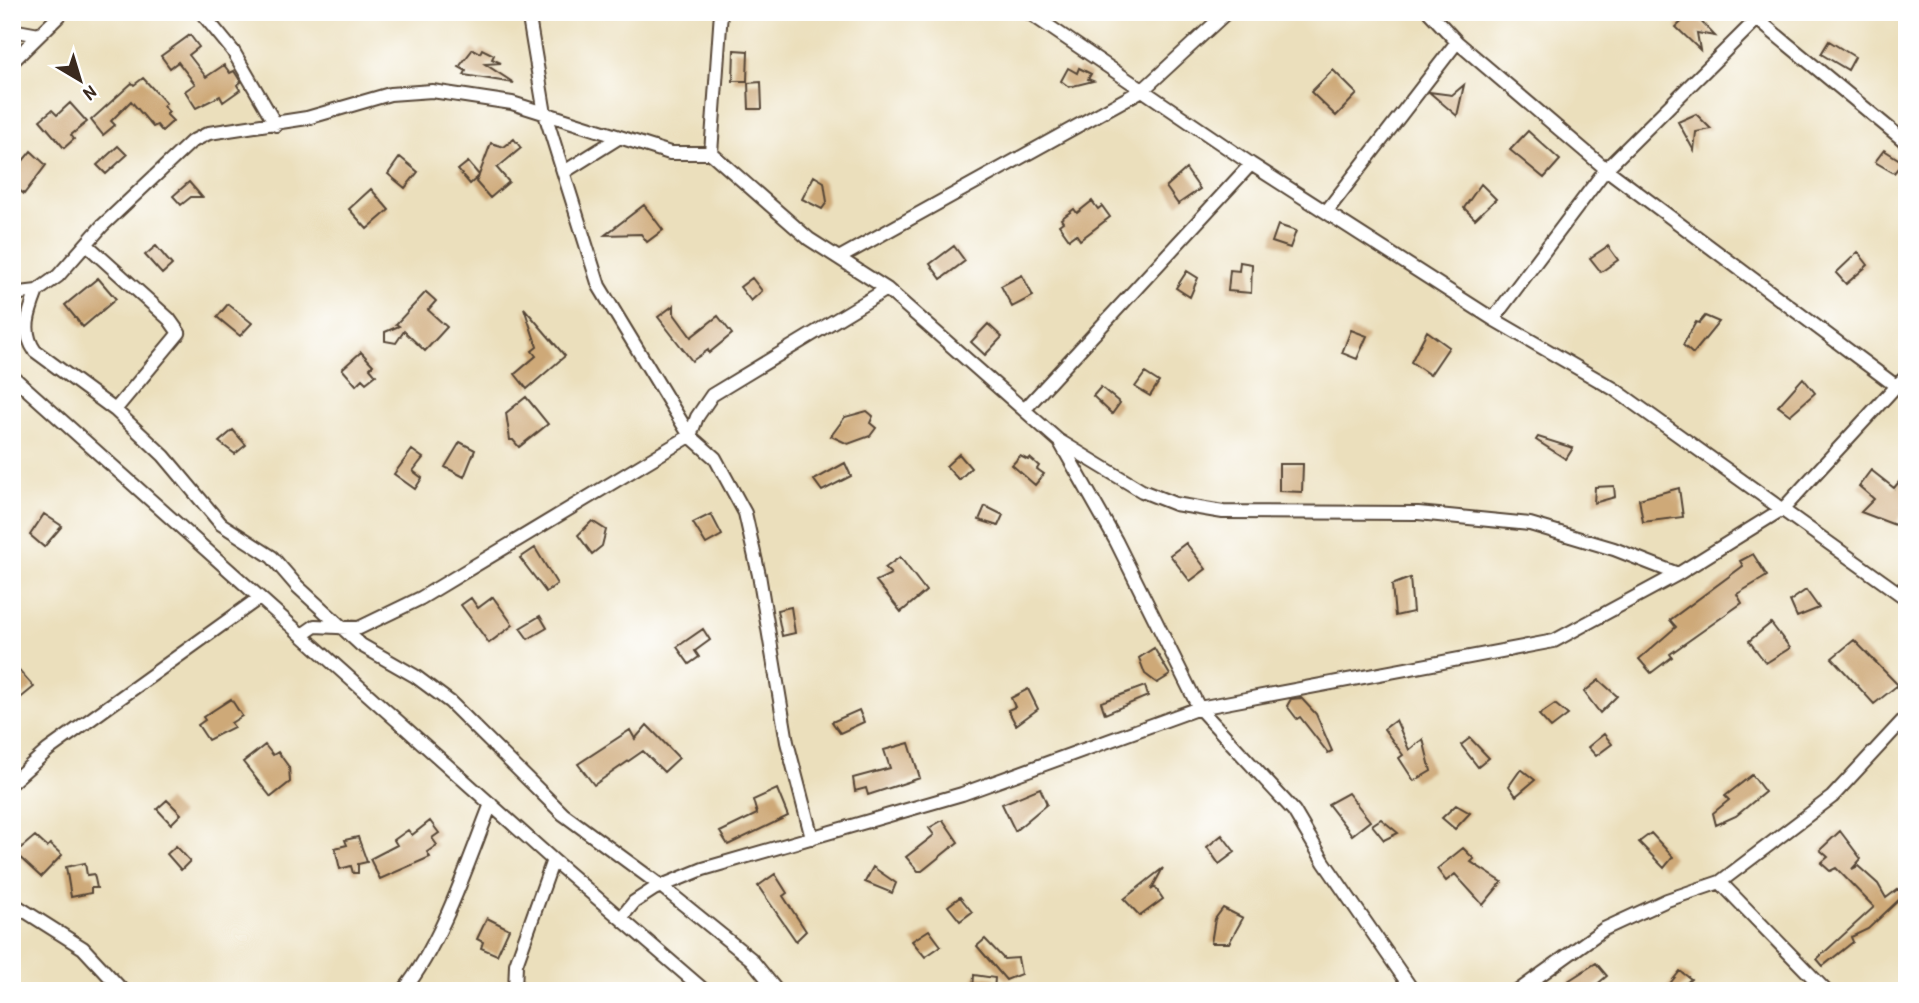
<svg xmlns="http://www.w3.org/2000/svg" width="1919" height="1003" font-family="'Patrick Hand',sans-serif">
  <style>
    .building { fill: #cea978 }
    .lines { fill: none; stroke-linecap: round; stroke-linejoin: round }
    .street-casing { stroke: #554536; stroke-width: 16 }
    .street { stroke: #fff; stroke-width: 12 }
  </style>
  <rect width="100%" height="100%" fill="#fff"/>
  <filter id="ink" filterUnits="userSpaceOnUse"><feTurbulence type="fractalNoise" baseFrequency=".0143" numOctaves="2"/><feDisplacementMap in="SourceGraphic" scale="14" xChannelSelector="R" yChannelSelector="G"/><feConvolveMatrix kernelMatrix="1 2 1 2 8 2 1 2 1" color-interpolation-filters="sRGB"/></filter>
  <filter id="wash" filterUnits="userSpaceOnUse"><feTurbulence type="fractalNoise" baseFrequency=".00686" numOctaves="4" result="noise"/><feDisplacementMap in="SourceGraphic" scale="28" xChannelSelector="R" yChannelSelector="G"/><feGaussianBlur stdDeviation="1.57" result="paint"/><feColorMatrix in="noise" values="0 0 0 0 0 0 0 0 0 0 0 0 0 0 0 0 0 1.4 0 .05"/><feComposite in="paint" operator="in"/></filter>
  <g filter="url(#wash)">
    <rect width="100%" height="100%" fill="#ebdfbc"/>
    <g id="blocks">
      <!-- building -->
      <path class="building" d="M1692 12 1715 36 1697 33 1700 50 1676 27Z
        M190 35 199 47 189 55 206 77 224 65 230 73 234 71 241 82 237 85 240 90 223 102 220 96 196 108 185 91 195 84 178 62 170 68 161 56Z
        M1829 41 1855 57 1848 70 1821 54Z
        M473 49 480 53 482 49 494 55 492 59 501 63 485 64 514 83 464 75 466 71 459 67Z
        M734 50 748 51 747 81H733Z
        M1068 68 1077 73 1079 68 1091 74 1088 79 1093 81 1069 87 1061 81Z
        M1333 70 1357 94 1336 116 1311 92Z
        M143 78 166 103 163 106 169 112 166 114 173 121 162 131 157 125 153 127 131 101 111 121 115 125 103 135 91 120 132 83 134 85Z
        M761 82 762 109H749L748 83Z
        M1464 85 1457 116 1429 92 1452 95Z
        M70 103 87 122 71 135 74 139 64 148 40 120 52 110 57 115Z
        M1696 114 1711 129 1696 132 1694 151 1678 122Z
        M1528 131 1560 160 1544 178 1510 150Z
        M514 139 521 148 497 168 509 182 490 198 476 182 479 176 470 184 458 170 468 162 479 175 491 143 504 147Z
        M118 146 127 155 106 174 97 165Z
        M1884 150 1903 162 1894 173 1875 162Z
        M31 151 46 165 24 194 12 184V174Z
        M400 157 418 172 405 188 388 174Z
        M1186 169 1200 189 1178 204 1166 187Z
        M814 176 824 182 827 202 822 209 802 199Z
        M189 182 202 197H191L181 205 173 196Z
        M1481 184 1496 199 1475 219 1464 208Z
        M371 189 389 210 367 229 349 209Z
        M1092 201 1098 209 1102 206 1110 217 1080 240 1076 234 1069 239 1059 225 1063 222 1061 219 1074 209 1077 213Z
        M644 205 663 230 647 242 641 234 605 235Z
        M1278 225 1296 231 1290 248 1272 242Z
        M156 246 172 265 162 274 145 255Z
        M954 246 965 261 941 279 930 264Z
        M1608 246 1618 260 1601 272 1590 258Z
        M1858 252 1868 265 1846 284 1836 273Z
        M1240 262 1252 264 1251 293 1228 291 1230 270 1239 271Z
        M1187 271 1198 278 1190 297 1176 288Z
        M1022 275 1033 296 1012 307 1001 286Z
        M98 278 116 299 83 327 65 305Z
        M752 278 762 291 751 301 740 287Z
        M426 292 436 301 428 310 447 327 425 351 404 331 396 343 385 341V332L399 326 396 324Z
        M228 304 252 323 240 336 217 317Z
        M674 305V314L691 337 718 316 732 334 709 353 708 350 692 361 658 317Z
        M524 308 565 356 527 389 515 374 536 356 532 351 537 347Z
        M1705 316 1719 322 1693 354 1683 345 1696 322 1699 323Z
        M988 324 1002 337 985 355 971 342Z
        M1351 330 1367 336 1357 359 1342 353Z
        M1427 331 1449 347 1430 375 1411 362Z
        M361 352 373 365 370 368 376 375 366 383 362 379 356 385 342 369Z
        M1145 373 1159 382 1150 396 1135 387Z
        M1803 378 1815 393 1790 415 1778 406Z
        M1101 387 1120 403 1112 414 1093 396Z
        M526 397 548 424 519 447 513 440H510L506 413Z
        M867 411 873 416 870 423 876 428 870 436 848 444 831 436 845 417Z
        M233 430 246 445 235 454 219 442Z
        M1538 437 1573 448 1566 459 1536 440Z
        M460 442 475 450 464 477 445 467Z
        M412 450 423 458 413 471 422 478 415 489 394 474Z
        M959 454 971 468 959 480 946 466Z
        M1020 456 1028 460 1030 458 1039 466 1037 469 1044 474 1035 485 1012 465Z
        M845 463 851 476 822 491 814 480Z
        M1279 464H1303L1302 492 1279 491Z
        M1871 470 1894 488 1907 472V507L1895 525 1861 512 1874 499 1859 486Z
        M1614 486 1615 497 1594 503 1595 487Z
        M1679 488 1683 517 1643 522 1639 499Z
        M985 506 1003 515 998 526 979 520Z
        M44 514 62 526 44 547 30 535Z
        M711 514 722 535 706 544 693 523Z
        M592 521 606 530 602 546 592 554 578 535Z
        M1186 543 1206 569 1190 581 1170 555Z
        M535 548 557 584 546 592 520 558Z
        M1753 554 1767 576 1737 594 1742 603 1670 654 1672 657 1651 673 1639 659 1676 627 1670 620 1743 566 1740 561Z
        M900 557 926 591 901 612 876 581 891 574 885 568Z
        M1410 578 1413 612 1395 616 1392 585Z
        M1806 590 1819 608 1797 617 1790 601Z
        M493 597 513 625 489 643 461 605 471 598 478 608Z
        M791 607 795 633 782 636 777 610Z
        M540 616 547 628 528 639 520 628Z
        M1771 623 1790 648 1766 663 1749 641Z
        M703 629 710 640 695 651 699 657 689 664 677 647Z
        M1854 640 1898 685 1874 704 1832 658Z
        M1154 648 1170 675 1157 683 1145 674 1139 658Z
        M12 662 34 687 12 705Z
        M1599 680 1617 696 1600 713 1584 692Z
        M1145 686 1148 696 1105 714 1101 702Z
        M1028 689 1038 709 1016 725 1008 710 1015 707 1011 698Z
        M1301 698 1316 714 1332 751 1328 753 1300 717 1297 719 1287 706 1291 699Z
        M231 699 242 716 231 723 234 727 208 740 198 725 205 720 203 717Z
        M1555 704 1568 715 1551 728 1539 715Z
        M859 710 864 722 840 733 832 722Z
        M1396 720 1409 750 1423 739 1431 771 1414 781 1399 758 1403 755 1384 729Z
        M647 725 679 758 664 772 643 751 594 785 578 764 630 730 635 739Z
        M1604 734 1612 744 1596 756 1588 747Z
        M1470 738 1489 758 1478 767 1461 745Z
        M909 743 920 778 868 795 866 788 855 791 853 778 890 768 884 750Z
        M265 745 273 755 278 752 289 767 290 782 271 797 243 762Z
        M1521 769 1535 780 1516 796 1509 786Z
        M1752 775 1765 792 1736 816 1716 825 1713 813 1729 800 1725 796Z
        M1040 788 1047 804 1015 831 1002 804Z
        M777 789 788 816 728 845 720 832 757 814 753 800Z
        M1348 793 1370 821 1352 835 1328 804Z
        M167 800 181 814 171 824 157 809Z
        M1456 805 1470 813 1455 829 1442 818Z
        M1381 819 1398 833 1384 840 1372 825Z
        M943 820 958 842 922 871H918L906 857 934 835 929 828Z
        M430 821 439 833 432 838 437 845 427 852 430 857 380 879 370 859 397 845 394 840 408 830 412 835Z
        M1840 831 1861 859 1852 869 1858 866 1878 884 1886 898 1898 889 1903 896 1868 929 1851 937 1853 942 1823 966 1817 959 1874 907 1836 868 1830 871 1821 863 1828 857 1820 850Z
        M1651 833 1673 857 1664 868 1639 842Z
        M1222 835 1235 852 1219 864 1207 847Z
        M35 836 47 847 50 844 62 855 41 877 15 853Z
        M358 837 367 862 358 864V873H353L351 866 340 869 335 848 347 845 345 840Z
        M176 846 190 861 181 870 167 854Z
        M1463 848 1474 859 1471 862 1502 882 1483 905 1455 874 1446 881 1437 869Z
        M85 863 87 875 94 874 97 888H91V893L71 897 66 867Z
        M873 867 896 883 892 893 865 882Z
        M1163 868 1151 890 1155 887 1163 899 1140 916 1124 899Z
        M775 874 787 893 783 896 806 931 796 941 758 886Z
        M960 897 972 912 960 921 948 906Z
        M1223 908 1243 918 1229 943H1211L1215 919Z
        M487 918 509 929 497 955 481 948 483 942 477 939Z
        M929 930 941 946 925 957 912 941Z
        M985 939 1004 959 1018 958 1021 974 1006 980 977 946Z
        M1596 963 1607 976 1589 991H1574L1568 981Z
        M1680 971 1691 979 1677 991H1664Z
        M974 975 995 978 994 991H973Z"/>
    </g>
  </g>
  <g filter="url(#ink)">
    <use href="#blocks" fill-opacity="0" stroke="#554536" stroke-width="2"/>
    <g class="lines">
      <!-- street casing -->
      <g class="street-casing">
        <path id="street" d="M201 12 233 51 276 125
          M528 12 545 114 599 286 690 436 715 458 745 513 759 575 787 742 812 838
          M721 12 711 153 809 239 887 289 1058 440 1142 491 1175 504 1223 512 1418 513 1530 524 1614 549 1678 574
          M1028 12 1251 164 1493 319 1614 389 1907 599
          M1764 12 1757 19 1907 143
          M12 30 39 35
          M12 62 63 12
          M564 172 620 137
          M1326 212 1457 42
          M87 245 169 319 179 333 115 410
          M839 258 1144 89 1227 12
          M37 291C29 312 21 331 35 351L115 410 164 456 221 524 272 557 297 586 361 645 415 676 450 702 563 814 661 886 751 959 777 991
          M12 294 37 291 58 276 102 226 191 142 209 133 307 118 390 94 432 91 512 103 670 153H711
          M1493 319 1606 169 1757 19
          M12 376 553 860 705 991
          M1896 386 1907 376
          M1025 409 1251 164
          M1061 444 1116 541 1199 708 1294 811 1324 862 1413 991
          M302 635 315 626 359 628 421 598 690 436 697 417 712 395 887 289
          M12 782 48 750 259 598
          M1720 882 1826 991
          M12 903 83 948 123 991
          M621 918 634 902 654 889 703 869 962 794 1199 708 1554 641 1678 574 1784 508 1896 386 1606 169 1457 42 1429 12
          M403 991C442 943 468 862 491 804
          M515 991 516 964 553 860
          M1518 991 1604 929 1667 900 1720 882 1832 797 1907 716"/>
      </g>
      <!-- street -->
      <use href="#street" class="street"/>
    </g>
  </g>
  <!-- margin -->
  <rect width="1919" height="1003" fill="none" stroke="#fff" stroke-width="42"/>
  <!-- north arrow -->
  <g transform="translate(80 80) rotate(142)" stroke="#ffffff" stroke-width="5" paint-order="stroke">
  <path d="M0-5L12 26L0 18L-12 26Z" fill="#3b2a1e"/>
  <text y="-10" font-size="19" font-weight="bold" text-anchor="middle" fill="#3b2a1e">N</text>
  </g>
</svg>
